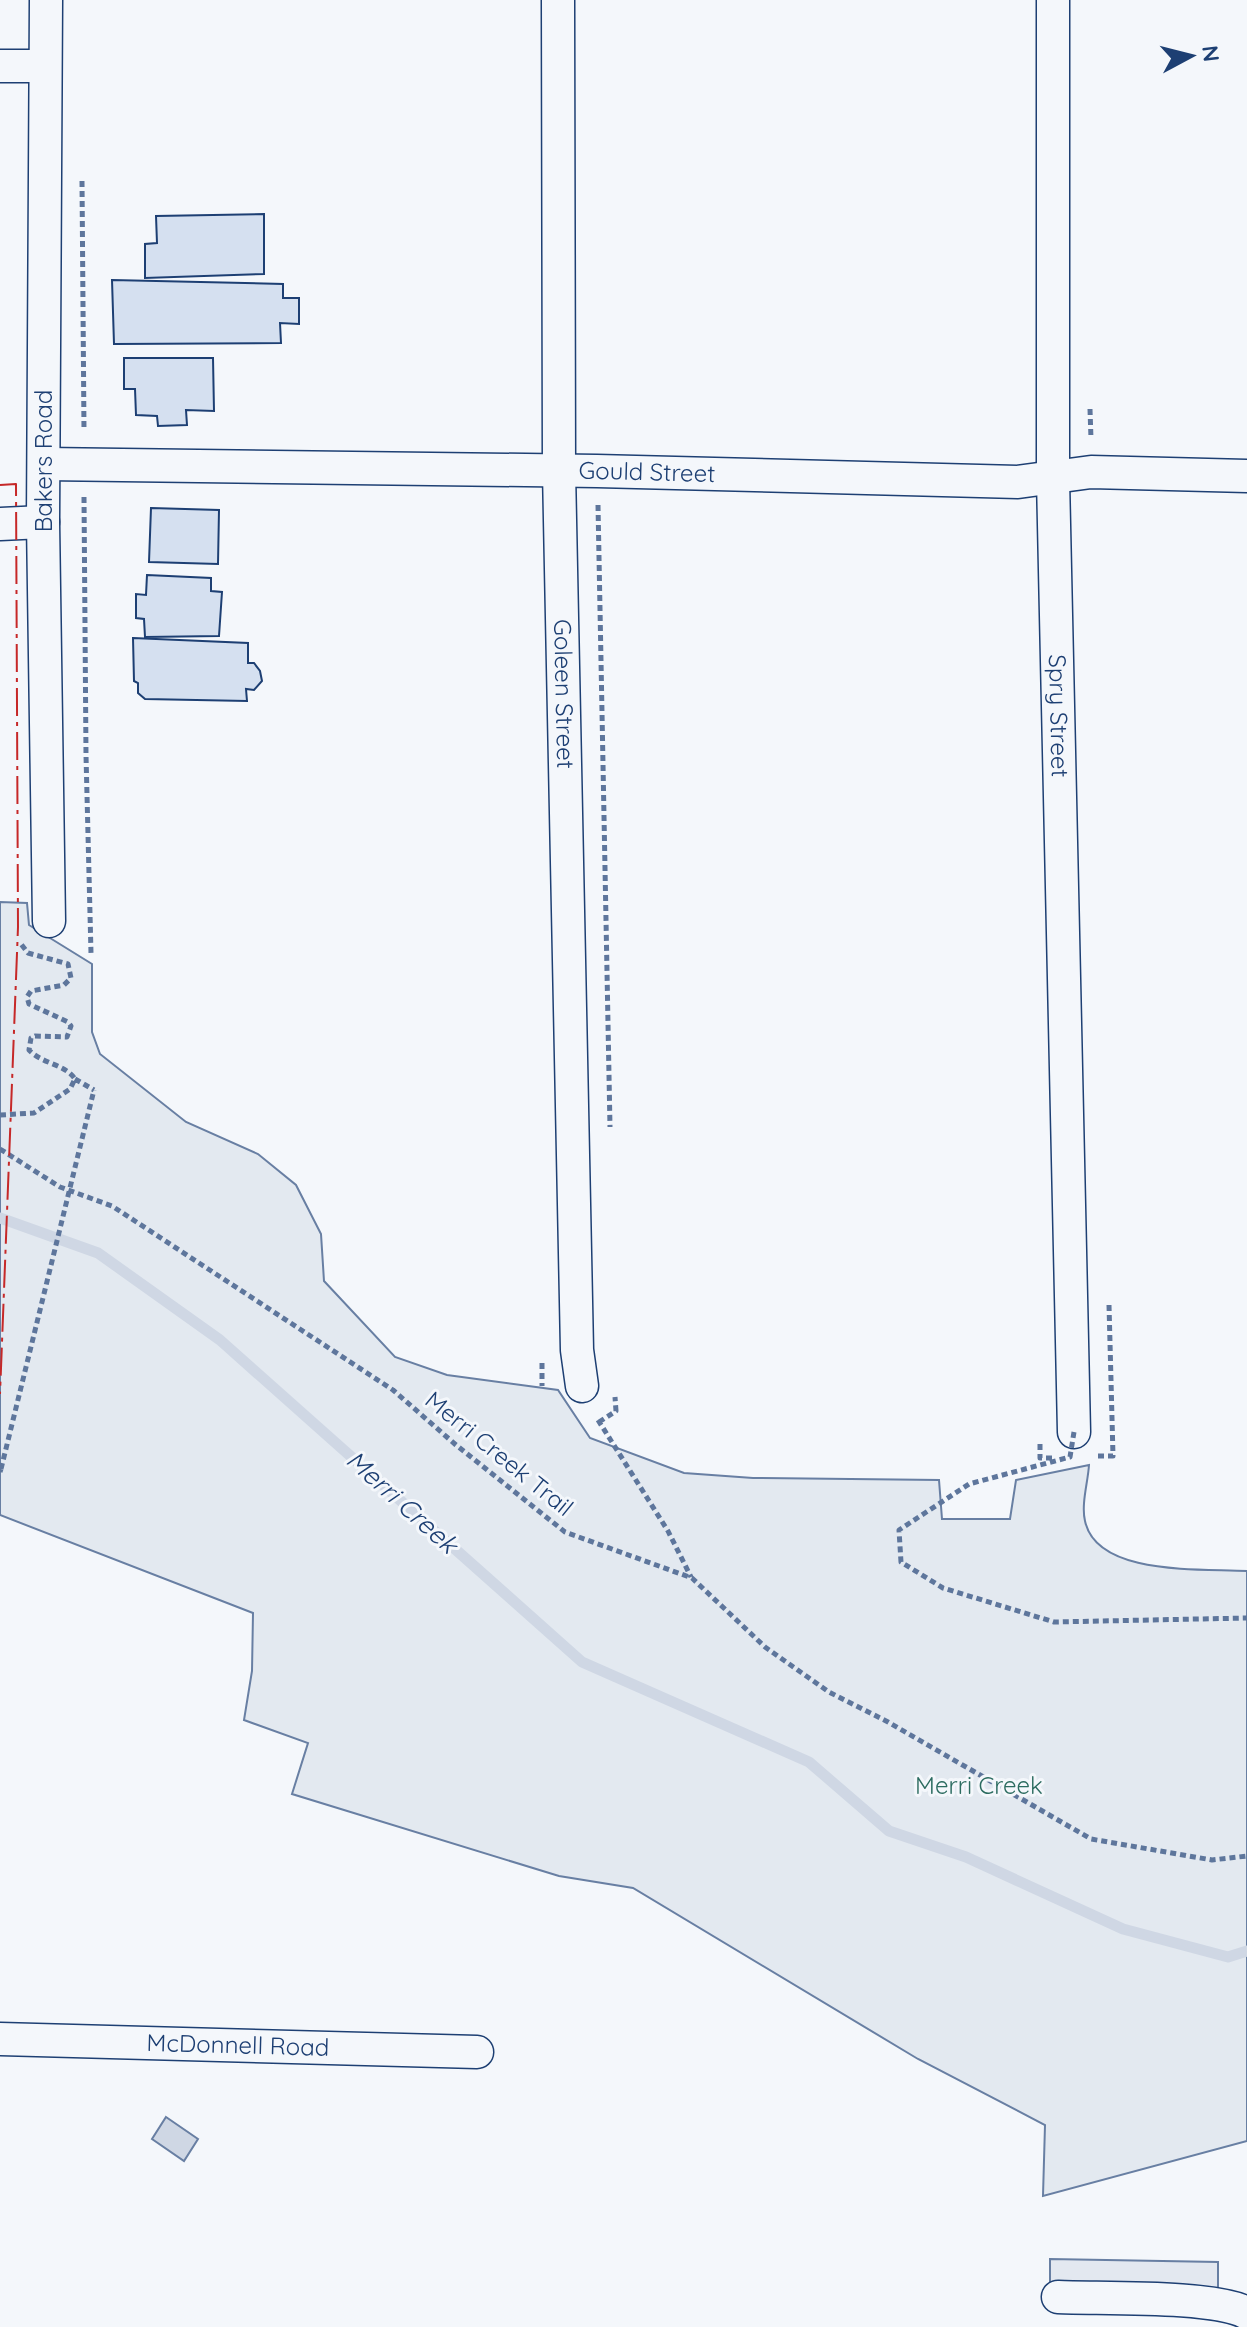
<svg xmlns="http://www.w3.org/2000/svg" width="1247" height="2327" font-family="Quicksand,sans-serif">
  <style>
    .green { fill: #e3e9f0; stroke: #687fa3; stroke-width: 2 }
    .parking { fill: #e3e8f0; stroke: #687fa3; stroke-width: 2 }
    .water { fill: #cfd7e4; stroke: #687fa3; stroke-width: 2 }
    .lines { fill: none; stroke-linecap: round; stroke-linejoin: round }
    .stream { stroke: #cfd7e4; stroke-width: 11 }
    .building { fill: #d5e0f0; stroke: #1d3f73; stroke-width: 2 }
    .street-casing { stroke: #1d3f73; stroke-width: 35 }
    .path { stroke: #5e769c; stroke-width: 5; stroke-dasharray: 6 4; stroke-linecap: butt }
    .street { stroke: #f4f7fb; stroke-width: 32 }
    .path-bridge { stroke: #5e769c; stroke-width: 5; stroke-dasharray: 6 4; stroke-linecap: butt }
    .power { stroke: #c62828; stroke-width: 2; stroke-dasharray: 28 6 4 6; stroke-linecap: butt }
    .labels { text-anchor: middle; stroke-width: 6; stroke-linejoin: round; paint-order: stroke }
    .street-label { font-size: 24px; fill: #1d3f73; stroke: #f4f7fb }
    .park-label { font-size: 24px; fill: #2c6c60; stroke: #f4f7fb }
    .water-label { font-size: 26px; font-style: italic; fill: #1d3f73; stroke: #f4f7fb }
  </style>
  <rect width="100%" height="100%" fill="#f4f7fb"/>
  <!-- green -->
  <path class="green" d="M0 902 27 903 29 925 92 964V1032L100 1054 186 1122 258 1154 296 1185 321 1234 324 1281 395 1357 447 1375 558 1390 590 1438 684 1473 753 1478 939 1480 942 1519H1010L1016 1480 1089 1465C1088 1482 1081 1504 1085 1521 1097 1577 1204 1568 1247 1571V2141L1043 2196 1045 2125 918 2059 633 1888 559 1876 292 1794 308 1743 244 1720 252 1671 253 1613 0 1515Z"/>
  <!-- parking -->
  <path class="parking" d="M1050 2259 1218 2262V2291L1050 2287Z"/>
  <!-- water -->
  <path class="water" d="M166 2117 198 2139 184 2161 152 2139Z"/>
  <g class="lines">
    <!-- stream -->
    <path class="stream" d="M0 1218 98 1253 220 1340 582 1662 809 1762 889 1831 966 1857 1123 1929 1228 1957 1247 1951"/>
  </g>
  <!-- building -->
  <path class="building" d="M264 214V274L145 278V244L157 243 156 216Z
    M112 280 283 284V298H299V324L280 323 281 343 114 344Z
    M124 358H213L214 411 186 410 187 425 158 426 157 416 136 415 135 389H124Z
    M151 508 219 510 218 564 149 562Z
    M147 575 211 578V591L222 592 219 636 145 637 144 619 136 618V594L146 595Z
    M133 638 248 643V663H254L260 671 262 681 254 690 246 689 247 701 145 699 138 693V683L134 681Z"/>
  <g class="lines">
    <!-- street casing -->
    <g class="street-casing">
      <g id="street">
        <path d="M46 0 43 522 49 921"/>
        <path id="s1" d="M558 0 559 471 577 1350 582 1386"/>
        <path id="s2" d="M1053 0V479L1074 1432"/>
        <path d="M0 66H44"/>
        <path id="s3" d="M45 464 597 471 1018 482 1091 472 1247 476"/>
        <path d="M0 524 43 522"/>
        <path id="s4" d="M0 2039 477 2052"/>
        <path d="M1058 2297C1101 2299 1214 2295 1247 2313"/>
      </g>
    </g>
    <!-- path -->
    <path class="path" d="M82 181 84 431
      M1090 409 1091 439
      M84 497 86 755 91 953
      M598 505 610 1127
      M75 1079 94 1090
      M0 1115 34 1113 70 1089 75 1079C65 1064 42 1064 29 1050L31 1038 35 1036 67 1037 71 1026 68 1022 29 1004 27 997 31 991 64 985 71 978 68 964 28 953 21 944
      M0 1149 60 1187 112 1206 393 1390 456 1445 565 1532 692 1578 765 1647 829 1692 888 1722 1091 1839 1212 1860 1247 1856
      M542 1363V1386
      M598 1420 668 1531 691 1577
      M599 1422 616 1411 615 1397
      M1040 1444V1458H1052
      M1098 1456H1113L1109 1305
      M0 1472 1 1469"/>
    <!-- street -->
    <use href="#street" class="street"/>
    <!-- path-bridge -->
    <path class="path-bridge" d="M1074 1432 1070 1457 969 1484 899 1530 901 1562 943 1588 1054 1622 1247 1618
      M1 1469 94 1090"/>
    <!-- power -->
    <path class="power" d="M0 485 16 484 18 927 0 1394"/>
  </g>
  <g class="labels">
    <!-- street labels -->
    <g class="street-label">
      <text transform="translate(44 461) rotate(-90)" y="8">Bakers Road</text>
      <text dy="8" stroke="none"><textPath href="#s3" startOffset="602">Gould Street</textPath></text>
      <text dy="8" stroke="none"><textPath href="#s1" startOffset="694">Goleen Street</textPath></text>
      <text dy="8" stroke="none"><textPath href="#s2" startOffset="716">Spry Street</textPath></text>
      <text transform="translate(499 1454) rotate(39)" y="8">Merri Creek Trail</text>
      <text dy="8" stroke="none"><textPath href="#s4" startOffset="238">McDonnell Road</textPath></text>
    </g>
    <!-- park labels -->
    <g class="park-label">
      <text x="979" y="1794">Merri Creek</text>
    </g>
    <!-- water labels -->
    <g class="water-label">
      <text transform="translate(402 1502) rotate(42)" y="9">Merri Creek</text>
    </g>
  </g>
  <!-- north arrow -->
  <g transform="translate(1191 56) rotate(83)" stroke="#f4f7fb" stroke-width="6" paint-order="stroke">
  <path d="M0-6L14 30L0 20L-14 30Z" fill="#1d3f73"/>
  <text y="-12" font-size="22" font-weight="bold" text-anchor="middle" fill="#1d3f73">N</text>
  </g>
</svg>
